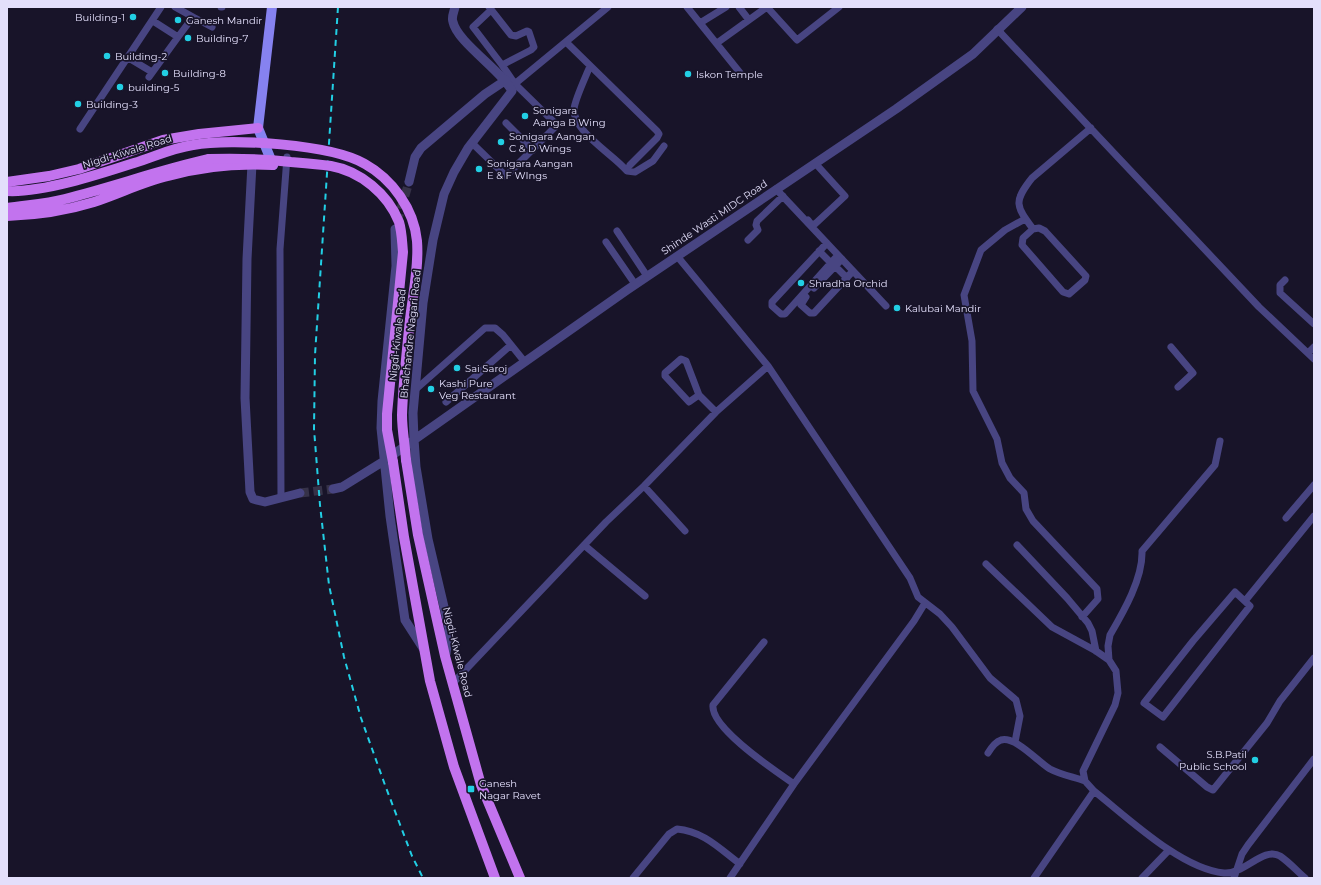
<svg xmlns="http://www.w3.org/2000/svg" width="1321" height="885" font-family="Montserrat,sans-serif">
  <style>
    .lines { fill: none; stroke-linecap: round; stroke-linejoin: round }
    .tertiary-tunnel { stroke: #363248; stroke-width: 9; stroke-dasharray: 9 4.5; stroke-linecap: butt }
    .minor { stroke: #484582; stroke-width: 7 }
    .tertiary { stroke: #484582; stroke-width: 9 }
    .secondary { stroke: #8682f0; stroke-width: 10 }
    .primary { stroke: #c273ee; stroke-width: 10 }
    .rail { stroke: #22cfe4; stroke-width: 2; stroke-dasharray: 6 5; stroke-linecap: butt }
    .primary-bridge { stroke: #c273ee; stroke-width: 10 }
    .poi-dot { fill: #22cfe4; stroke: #181429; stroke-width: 1.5 }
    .labels { text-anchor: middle; stroke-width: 3.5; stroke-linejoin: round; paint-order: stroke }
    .poi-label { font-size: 10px; fill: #e3dffb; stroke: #181429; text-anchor: start }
    .street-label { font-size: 10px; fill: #e3dffb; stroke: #181429 }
  </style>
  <rect width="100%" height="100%" fill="#181429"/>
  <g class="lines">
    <!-- tertiary-tunnel -->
    <path class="tertiary-tunnel" d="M397 222 409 182
      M300 493 333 489"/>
    <!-- minor -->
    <path class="minor" d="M175 7 193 17 178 37
      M221 7H222
      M687 7 741 74
      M739 7 749 20
      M491 10 473 27 502 65
      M193 17 212 27
      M700 23 726 7
      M997 29 1259 307 1314 359
      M566 42 657 131 659 134 657 138 630 165
      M717 43 767 7 797 40 839 7
      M127 57 152 72
      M590 66C586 76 575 99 574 109 573 132 613 154 627 171L635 172 653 161 664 146
      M149 77 178 37 153 21
      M511 87 608 7
      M506 123 533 150
      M80 129 161 7
      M472 143 506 176 557 125 515 84 502 65 531 50 534 47 529 32 527 31 516 36 511 35 489 7
      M776 189 886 306
      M1025 219 1005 230 981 250 964 295 972 341 973 391 997 439 1002 463 1010 478 1024 493 1026 509 1033 521 1097 589 1098 599 1082 617
      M808 220 811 224H815L845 196 815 163
      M1039 228 1045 231 1086 276 1085 280 1069 294 1063 292 1022 245 1023 238 1033 229Z
      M1033 229C1016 206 1013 202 1032 178L1091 128
      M617 231 647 276
      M748 240 758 230 756 225 757 221 783 196
      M606 242 635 284
      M827 243 772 302V306L781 314H785L838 255
      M819 251 831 263
      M677 256 768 366 910 578 918 597 940 614 952 627 990 678 1016 700 1020 716 1015 742
      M835 266 847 278
      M1285 280 1280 285V293L1314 324
      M814 288 842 259
      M806 297 801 305 810 313H814L853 271
      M1171 347 1193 373 1178 387
      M1308 353 1314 347
      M415 390 485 328H495L503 335 524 361
      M699 395 689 402 665 376V373L681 359 686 361 699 395 716 412
      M446 402 511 345
      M644 486 685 531
      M281 498 280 249 287 157
      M1286 518 1314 485
      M584 545 645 596
      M1017 545 1067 598 1088 623 1092 631 1096 651
      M986 564 1052 627 1096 651 1109 660 1116 671 1118 693 1115 705 1083 771 1085 781 1094 791C1127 817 1181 869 1224 873 1243 875 1264 846 1280 856 1289 862 1297 871 1305 878
      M1235 592 1250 606 1163 717 1144 703 1193 641Z
      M1245 601 1314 516
      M764 642 713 705C710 728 777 772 794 784
      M1109 660 1108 646 1110 635C1124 611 1143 578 1142 551L1215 465 1220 441
      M453 683 606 522 644 486 716 412 768 366
      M1160 747 1207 787 1213 790 1267 723 1280 701 1314 658
      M988 753C991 748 995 742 1001 740 1016 736 1038 762 1050 769 1061 775 1074 777 1085 781
      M633 878 669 834 677 829C703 831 720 849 740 864
      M730 878 794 784 914 621 925 603
      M1034 878 1094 791
      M1142 878 1169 850
      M1234 878 1242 854 1248 845 1314 759"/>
    <!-- tertiary -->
    <path class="tertiary" d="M252 164 247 259 245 398 250 492 253 499 265 502 300 493
      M409 182 415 157 421 148 485 94 506 80
      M395 229 396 266 382 401 381 428 390 516 405 620 423 648
      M333 489 342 487 384 461 627 290 896 109 973 54 1022 7
      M446 654 449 628 428 539 416 467 414 439 413 413 423 303 433 240 444 194 454 172 468 148 512 91C502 71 457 42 453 22 451 17 454 12 455 7"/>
    <!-- secondary -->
    <path class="secondary" d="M272 7 258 128 273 165"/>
    <!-- primary -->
    <path class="primary" d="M7 182 49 176 79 169 163 140 199 134 258 128
      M7 208C26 205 46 204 65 199 113 187 160 170 209 159
      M7 216C37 215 65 211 94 202 119 194 142 182 168 176 203 166 237 163 273 165
      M406 460 418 535 445 656 481 785 520 878
      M393 462 404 537 430 681 454 767 495 878"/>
    <!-- rail -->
    <path class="rail" d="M338 7 315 355 314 429 320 505 329 585 344 657 361 718 385 785 412 856 423 878"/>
    <!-- primary-bridge -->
    <path class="primary-bridge" d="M209 159C237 158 264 159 291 162 304 163 318 164 331 166 360 171 388 194 399 222 402 232 402 242 403 252L387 414V430L393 462
      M7 191C42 193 100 174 134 163 154 157 172 148 193 145 232 138 331 144 365 164 392 179 414 209 417 241 419 267 413 294 410 319 407 351 403 383 402 415 402 430 405 445 406 460"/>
  </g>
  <!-- markers -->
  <g class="poi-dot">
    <circle cx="133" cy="17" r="4"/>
    <circle cx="178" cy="20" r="4"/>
    <circle cx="188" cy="38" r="4"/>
    <circle cx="107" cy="56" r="4"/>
    <circle cx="165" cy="73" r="4"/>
    <circle cx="688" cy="74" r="4"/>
    <circle cx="120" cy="87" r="4"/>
    <circle cx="78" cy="104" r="4"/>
    <circle cx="525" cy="116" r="4"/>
    <circle cx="501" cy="142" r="4"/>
    <circle cx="479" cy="169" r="4"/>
    <circle cx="801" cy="283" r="4"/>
    <circle cx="897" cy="308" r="4"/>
    <circle cx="457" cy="368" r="4"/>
    <circle cx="431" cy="389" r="4"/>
    <circle cx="1255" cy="760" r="4"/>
    <rect x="467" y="785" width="8" height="8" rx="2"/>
  </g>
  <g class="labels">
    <!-- poi labels -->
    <g class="poi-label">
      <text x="125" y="21" text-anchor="end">Building-1</text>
      <text x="186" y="24">Ganesh Mandir</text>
      <text x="196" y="42">Building-7</text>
      <text x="115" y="60">Building-2</text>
      <text x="173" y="77">Building-8</text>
      <text x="696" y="78">Iskon Temple</text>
      <text x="128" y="91">building-5</text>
      <text x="86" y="108">Building-3</text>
      <text x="533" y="114">Sonigara<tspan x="533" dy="12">Aanga B Wing</tspan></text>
      <text x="509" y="140">Sonigara Aangan<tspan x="509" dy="12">C &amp; D Wings</tspan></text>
      <text x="487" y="167">Sonigara Aangan<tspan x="487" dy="12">E &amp; F WIngs</tspan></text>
      <text x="809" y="287">Shradha Orchid</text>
      <text x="905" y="312">Kalubai Mandir</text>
      <text x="465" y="372">Sai Saroj</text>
      <text x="439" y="387">Kashi Pure<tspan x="439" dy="12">Veg Restaurant</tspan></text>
      <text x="1247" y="758" text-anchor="end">S.B.Patil<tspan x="1247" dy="12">Public School</tspan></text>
      <text x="479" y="787">Ganesh<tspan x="479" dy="12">Nagar Ravet</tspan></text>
    </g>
    <!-- street labels -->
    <g class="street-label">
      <text transform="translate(127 151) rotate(-17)" y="4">Nigdi-Kiwale Road</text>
      <text transform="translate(714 217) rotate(-34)" y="4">Shinde Wasti MIDC Road</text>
      <text transform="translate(410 334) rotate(-84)" y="4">Bhalchandre Nagari Road</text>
      <text transform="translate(397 335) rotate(-84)" y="4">Nigdi-Kiwale Road</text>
      <text transform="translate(458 652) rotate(76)" y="4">Nigdi-Kiwale Road</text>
    </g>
  </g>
  <!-- border -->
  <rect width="1321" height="885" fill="none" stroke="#e3dffb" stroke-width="16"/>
</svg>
